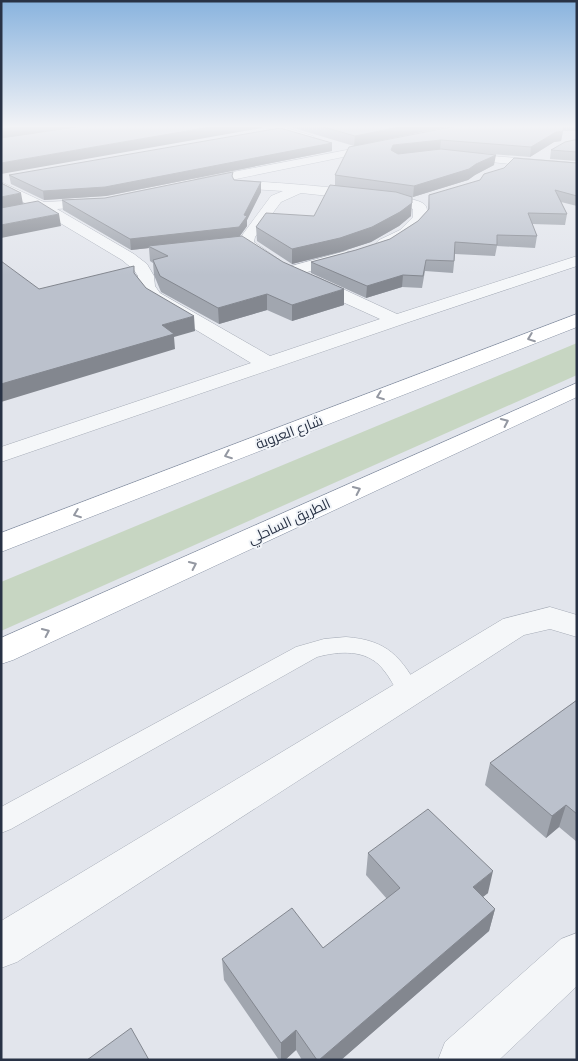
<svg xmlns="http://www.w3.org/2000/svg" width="578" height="1061" font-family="'Archivo Narrow',Cairo,sans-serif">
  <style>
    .green { fill: #c7d6c2 }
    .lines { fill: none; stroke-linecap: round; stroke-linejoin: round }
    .service-casing { stroke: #a6acb7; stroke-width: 1 }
    .minor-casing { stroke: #a6acb7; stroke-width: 1 }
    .trunk-casing { stroke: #8892a4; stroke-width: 1 }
    .service { fill: #f5f7f9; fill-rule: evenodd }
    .minor { fill: #f5f7f9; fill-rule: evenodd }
    .trunk { fill: #fff; fill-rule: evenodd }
    .wall { fill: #a1a6af }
    .shaded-wall { fill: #83878f }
    .building { fill: #bbc1cc; stroke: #83878f }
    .oneway { stroke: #9498a2 }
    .labels { text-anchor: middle; stroke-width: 4; stroke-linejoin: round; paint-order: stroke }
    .street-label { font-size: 14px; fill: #283245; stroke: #f2f5f9 }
  </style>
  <rect width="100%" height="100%" fill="#e2e5ec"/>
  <!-- green -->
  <path class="green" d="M577 343V375L1 631V582Z"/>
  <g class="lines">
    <!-- service casing -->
    <g class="service-casing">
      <path id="service" d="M346 637C388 640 401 657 421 692L417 698 409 701 401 698C395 688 390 677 382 668 366 649 339 651 317 657L11 829 1 833V807L296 647 324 639Z"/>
    </g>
    <!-- minor casing -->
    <g class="minor-casing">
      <path id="minor" d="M263 126H280L313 136 314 138 309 141Z
        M383 143 387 144 389 146 387 148 197 187 191 183 197 179Z
        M457 153 577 163V171L453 158 451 156Z
        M240 181C265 181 411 192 424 204 428 207 427 213 427 218 417 231 396 251 379 246L376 243 379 240 400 230 413 217V209L395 203 301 193 281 202 255 237 254 242 281 261 279 264H267L238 243 243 234 271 196 283 191 235 188 234 185 235 182Z
        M1 182 44 202 104 199 106 202 99 206 57 209 134 254 147 264 154 276 155 286 160 293 270 356 380 319 305 285 303 281 305 277H317L397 314 577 256V266L403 324 1 462V447L251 363 148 301 137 286 138 276 134 270 122 260 40 211 1 219V211L29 205 1 191Z
        M346 251 352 253 354 256 352 259 290 277 284 276 282 272 284 268Z
        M550 607 577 615V637L550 629 524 635 17 962 1 968V921L503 619Z
        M577 933V986L499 1060H438L445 1042 561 939Z"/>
    </g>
    <!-- trunk casing -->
    <g class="trunk-casing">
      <path id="trunk" d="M577 314V327L1 552V533Z
        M577 383V397L13 660 1 664V638Z"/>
    </g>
    <!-- service -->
    <use href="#service" class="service"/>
    <!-- minor -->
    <use href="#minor" class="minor"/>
    <!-- trunk -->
    <use href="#trunk" class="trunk"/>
  </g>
  <!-- wall -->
  <path class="wall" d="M287 126H451L354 146Z
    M456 126H577V131H563L561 141 554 142 530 157 479 153 494 165 475 175 468 180 413 197H411V216L399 226 371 242 340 252 292 264 257 241 256 227 314 216 335 186V175Z
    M577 140V161L550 159 551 150Z
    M332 151 106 196 44 200 11 184 9 175Z
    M577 163V206L561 202 567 214 565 225 532 224 537 236 535 248 497 246 495 256 455 254 453 273 425 271 422 288 402 287 366 298 311 273V262L356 250 390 239 418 221 428 210 429 195Z
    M233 178 234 180 261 182V192L247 220V226L240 236 344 305 292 321 267 310 219 324 161 292 154 275 153 263 150 261 149 248 131 250 63 210 62 200 105 198Z
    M577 700V842L559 827 546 838 485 785 490 763Z
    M368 853 488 893 483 897 495 909 489 931 341 1060H302L296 1050 285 1060H279L224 980 222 959 323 948 387 899 366 875Z"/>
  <!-- shaded-wall -->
  <path class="shaded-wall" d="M19 126H82L1 139V129Z
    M216 126H262V128L1 174V163Z
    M404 126H451L354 146 355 136Z
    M563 131 561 141 554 142 530 157 531 147 556 132Z
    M441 140 440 150 390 160 391 150 393 145Z
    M332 143V151L106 196 44 200 43 191Z
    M496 155 494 165 475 175 468 180 413 197 414 186 476 164Z
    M261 182V192L247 220V226L239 237 148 246 149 248 131 250 130 239 244 215Z
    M21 193 23 204 1 209V197Z
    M412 203 411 216 399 226 371 242 340 252 292 264V249Z
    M59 214 61 226 1 238V225Z
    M403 275 402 287 366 298 367 286Z
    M344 289V305L292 321V305Z
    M267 294V310L219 324 218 308Z
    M194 316 195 331 174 337 175 349 1 402V384L162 325Z
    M566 805 559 827 546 838 552 816Z
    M493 871 488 893 468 908 473 887Z
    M495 909 489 931 341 1060H319Z
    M296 1030V1050L285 1060H281V1043Z"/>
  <!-- building -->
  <path class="building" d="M1 126H19L1 129Z
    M83 126H216L1 163V138Z
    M320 126H404L355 136Z
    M456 126H563V131L556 132 531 147 441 140 393 145 391 150 398 154 441 149 496 155 476 164 469 169 414 186 335 175 349 147Z
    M280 128 332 143 105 187 43 191 9 175Z
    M574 140H577V152L551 150 565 142Z
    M514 158 577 163V196L555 190 567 214 528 213 537 236 497 235V245L455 242 454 261 426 260 423 276 403 275 367 286 311 262 356 250 390 239 418 221 429 209V195L480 180 484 174 504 168Z
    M233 172 232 176 234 180 261 182 244 215 247 216 239 227 130 239 62 200 105 198Z
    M1 183 21 193 1 197Z
    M330 185 396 192 412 197V203L400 212 372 227 340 238 292 249 256 227 266 213 314 216Z
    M38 201 59 214 1 225V208Z
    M242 236 283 262 344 289 292 305 267 294 218 308 160 276 153 260 168 256 148 246Z
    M1 261 39 289 134 266V273L146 288 194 316 162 325 174 334 1 384Z
    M577 700V814L566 805 552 816 490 763Z
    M428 809 493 871 473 887 495 909 319 1060H317L296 1030 281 1043 222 959 292 908 323 948 400 888 368 853Z
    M131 1028 149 1060H87Z"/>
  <!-- one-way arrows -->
  <defs><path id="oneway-chevron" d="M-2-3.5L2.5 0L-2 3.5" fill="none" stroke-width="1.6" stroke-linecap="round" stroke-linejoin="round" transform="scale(1.25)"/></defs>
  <g class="oneway">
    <use href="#oneway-chevron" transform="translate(531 338) rotate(159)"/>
    <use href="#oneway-chevron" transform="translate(380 396) rotate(159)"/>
    <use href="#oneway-chevron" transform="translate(505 422) rotate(-25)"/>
    <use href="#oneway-chevron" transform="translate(228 455) rotate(159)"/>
    <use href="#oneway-chevron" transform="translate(357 490) rotate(-25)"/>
    <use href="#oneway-chevron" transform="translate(77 514) rotate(159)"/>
    <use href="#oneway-chevron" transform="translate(193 565) rotate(-25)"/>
    <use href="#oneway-chevron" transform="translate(46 632) rotate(-25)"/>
  </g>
  <!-- sky -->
  <linearGradient id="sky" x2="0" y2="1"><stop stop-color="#89b3de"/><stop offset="0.46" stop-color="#f2f3f6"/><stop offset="1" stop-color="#f2f3f6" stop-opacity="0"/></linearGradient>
  <rect width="578" height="275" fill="url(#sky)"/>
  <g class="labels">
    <!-- street labels -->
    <g class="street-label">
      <text transform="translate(289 432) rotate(-21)" y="5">شارع العروبة</text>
      <text transform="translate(289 521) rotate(-25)" y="5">الطريق الساحلي</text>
    </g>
  </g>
  <!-- border -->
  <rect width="578" height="1061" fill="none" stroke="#283245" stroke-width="5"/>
</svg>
